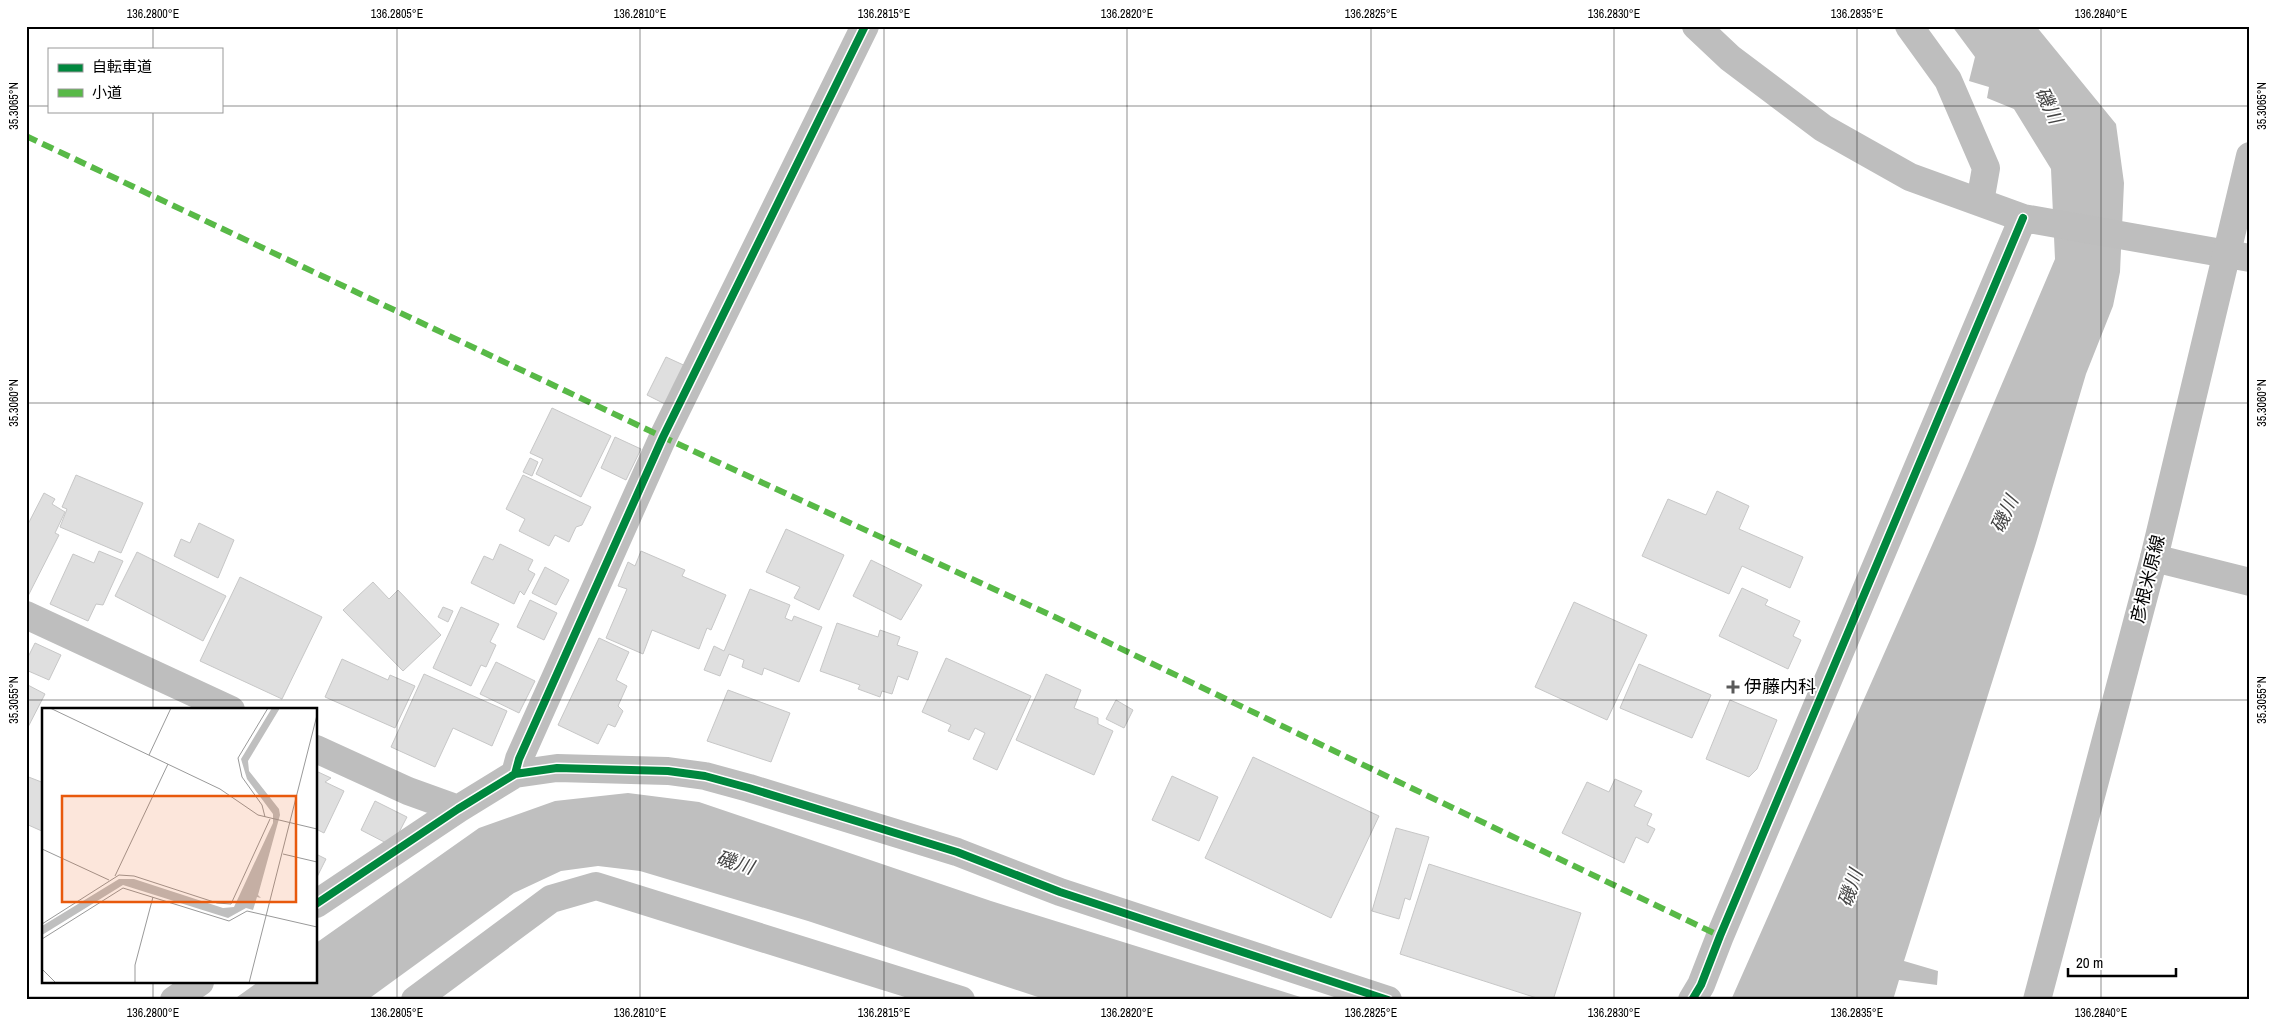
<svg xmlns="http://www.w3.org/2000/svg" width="2276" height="1026" font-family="'Archivo Narrow','Noto Sans JP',sans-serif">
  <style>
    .water { fill: #bfbfbf }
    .building { fill: #dfdfdf; stroke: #c7c7c7 }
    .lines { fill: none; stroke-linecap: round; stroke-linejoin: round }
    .minor { stroke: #bebebe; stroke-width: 28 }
    .major { stroke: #bebebe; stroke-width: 28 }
    .quiet { stroke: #58b947; stroke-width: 6; stroke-dasharray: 12 6; stroke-linecap: butt }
    .cycleway-casing { stroke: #fff; stroke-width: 11 }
    .cycleway { stroke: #00873e; stroke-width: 8 }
    .ticks { fill: none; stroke: #000; stroke-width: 1; stroke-opacity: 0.45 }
    .poi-dot { fill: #595959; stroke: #fff; stroke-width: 2 }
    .labels { text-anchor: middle; stroke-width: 4; stroke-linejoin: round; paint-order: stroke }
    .street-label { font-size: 18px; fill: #000; stroke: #fff }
    .poi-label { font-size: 18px; fill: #000; stroke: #fff; text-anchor: start }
    .water-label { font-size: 19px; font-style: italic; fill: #444; stroke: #fff }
    .inset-road { fill: none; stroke: #999; stroke-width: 1 }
    .view { fill: #e8590c; fill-opacity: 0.15; stroke: #e8590c; stroke-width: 2.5 }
    .inset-edge { fill: none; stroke: #000; stroke-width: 2.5 }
    .neatline { fill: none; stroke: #000; stroke-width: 2 }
    .ticks-label { font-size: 12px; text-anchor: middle; fill: #000 }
  </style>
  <rect width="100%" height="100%" fill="#fff"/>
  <!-- water -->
  <path class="water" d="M1952 26H2036L2116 124 2124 183 2120 272 2113 306 2086 374 2036 543 1904 961 1938 971 1937 985 1899 980 1893 1000H1731L1967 466 2055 259 2051 169 2014 109 1987 98 1989 87 1969 81 1975 57Z
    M628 793 699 802 991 901 1310 1000H1047L808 921 640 871 598 866 561 871 514 893 367 1000H233L258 982H316V943L479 828 555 801Z"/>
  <!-- building -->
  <path class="building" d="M666 357 690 368 671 407 647 395Z
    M552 408 611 436 581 497 536 474 543 459 530 453Z
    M615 437 641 449 626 480 601 468Z
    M530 458 538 462 532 476 523 472Z
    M76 475 143 503 121 553 60 527 67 509 62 507Z
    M523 475 591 507 582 525 576 527 569 542 555 535 549 546 519 531 525 519 506 509Z
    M1717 491 1749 506 1739 529 1803 557 1790 588 1742 566 1729 594 1642 556 1668 499 1706 515Z
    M44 493 55 499 52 504 65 512 55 533 59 535 27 598 26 528Z
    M199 523 234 540 218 578 174 556 181 539 190 543Z
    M786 529 844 555 819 610 794 598 800 587 766 572Z
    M500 544 533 560 528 570 535 574 524 595 520 591 514 604 471 583 484 556 493 560Z
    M99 551 123 561 103 605 96 604 88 621 50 604 73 554 94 563Z
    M641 551 685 570 682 576 726 595 711 630 707 628 699 649 652 630 643 654 606 638 627 589 618 586 628 562 635 566Z
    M137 552 226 596 203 641 115 596Z
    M871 560 922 585 901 620 853 596Z
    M545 567 569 580 556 605 532 593Z
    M240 577 322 617 282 699 200 661Z
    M373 582 389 599 398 590 441 635 403 671 343 610Z
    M1742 588 1768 600 1765 605 1800 621 1793 636 1801 640 1788 669 1719 636Z
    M750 589 790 605 785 618 792 621 794 616 822 627 799 682 764 668 762 675 742 667 744 660 729 654 720 676 704 670 714 646 724 651Z
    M530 600 557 613 544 640 517 627Z
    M1574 602 1647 635 1607 720 1535 687Z
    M443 607 453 611 448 622 438 617Z
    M461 607 499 624 490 642 496 645 486 667 481 665 471 686 433 668Z
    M837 623 878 637 880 630 900 637 897 645 918 652 908 680 898 676 892 694 882 691 880 697 858 689 860 685 820 671Z
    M599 638 629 652 616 680 627 686 618 706 623 711 615 727 608 724 598 744 558 725Z
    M35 643 61 655 49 680 26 670V661Z
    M946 658 1031 696 997 770 973 759 985 733 975 728 969 740 948 731 951 725 922 712Z
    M342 659 388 680 390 675 415 686 395 728 325 697Z
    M496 662 535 681 519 713 480 694Z
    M1639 664 1711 695 1692 738 1620 708Z
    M424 674 507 711 492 746 453 728 435 767 391 747Z
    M1046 674 1081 690 1074 708 1098 718V724L1113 731 1094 775 1016 740Z
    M26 684 45 694 26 731Z
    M728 690 790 713 771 762 707 741Z
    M1116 700 1133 710 1124 728 1106 719Z
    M1730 700 1777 720 1757 769 1749 777 1706 759Z
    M1253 757 1379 816 1331 918 1205 858Z
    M316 771 331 778 325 782 344 791 324 833 316 829Z
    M26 776 44 783V832L26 824Z
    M1172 776 1218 797 1199 841 1152 820Z
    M1615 779 1642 791 1634 806 1652 814 1647 825 1655 829 1648 843 1636 837 1624 863 1562 833 1587 782 1609 792Z
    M375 801 407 817 392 846 361 830Z
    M1396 828 1429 837 1410 900 1405 898 1399 919 1372 911Z
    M316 854 326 859 316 879Z
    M1429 864 1581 913 1553 1000H1543L1400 954Z"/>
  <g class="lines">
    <!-- minor -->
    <path class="minor" d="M1696 26 1730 58 1823 128 1910 177 2023 218 2250 258
      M1909 26 1948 80 1986 168 1980 202
      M2154 558 2250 582
      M26 615 231 710
      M316 749 408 791 458 809
      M515 774 519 759 663 437 865 26
      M316 904 458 809 515 774 557 768 668 771 705 776 749 788 957 852 1060 892 1388 1000
      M174 1000 200 982
      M415 1000 551 899 596 886 961 1000
      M1692 1000 1701 985 1720 936 2023 218"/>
    <!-- major -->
    <path class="major" d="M2037 1000 2154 558 2250 156"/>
    <!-- quiet -->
    <path class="quiet" d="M26 136 663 437 1057 618 1720 936"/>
    <!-- cycleway casing -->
    <g class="cycleway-casing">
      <path id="cycleway" d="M515 774 519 759 663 437 865 26
        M316 904 458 809 515 774 557 768 668 771 705 776 749 788 957 852 1060 892 1388 1000
        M1692 1000 1701 985 1720 936 2023 218"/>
    </g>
    <!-- cycleway -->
    <use href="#cycleway" class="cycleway"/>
  </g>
  <!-- ticks -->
  <path class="ticks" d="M153 26V49M397 26V1000M640 26V1000M884 26V1000M1127 26V1000M1371 26V1000M1614 26V1000M1857 26V1000M2101 26V1000M26 106H49M221 106H2250M153 111V710M26 403H2250M26 700H2250M153 982V1000M26 997H2250"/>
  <!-- markers -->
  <path class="poi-dot" d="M1730.5 679.5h5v5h5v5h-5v5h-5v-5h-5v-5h5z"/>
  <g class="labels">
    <!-- street labels -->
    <g class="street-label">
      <text transform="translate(2148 579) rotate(-76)" y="6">彦根米原線</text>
    </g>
    <!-- poi labels -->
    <g class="poi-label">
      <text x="1744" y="693">伊藤内科</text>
    </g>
    <!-- water labels -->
    <g class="water-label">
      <text transform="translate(2049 105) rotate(64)" y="7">磯川</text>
      <text transform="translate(2004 514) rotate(-64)" y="7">磯川</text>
      <text transform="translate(735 862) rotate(17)" y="7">磯川</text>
      <text transform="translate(1850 888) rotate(-71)" y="7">磯川</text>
    </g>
  </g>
  <!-- overview -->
  <g transform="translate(42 708)">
    <rect width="275" height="275" fill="#fff"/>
    <path d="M230 0H238L206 53 207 63 237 101 238 107 216 187 219 190 215 189 211 202 204 200 186 210 81 177 0 227V218L77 171H92L181 200 192 199 231 115V106L205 71 199 51Z" fill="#bfbfbf"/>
    <path class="inset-road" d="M8 0 178 81 216 107 275 121M107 47 129 0M223 109 220 97 200 69 196 50 226 0M0 141 67 172M241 146 275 154M73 168 126 56M0 216 77 167 92 168 175 195 189 196 228 111M0 231 81 180 187 213 205 203 275 219M0 261 14 275M93 275V257L111 189M207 275 275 7"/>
    <path class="view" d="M20 88H254V194H20Z"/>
    <rect width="275" height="275" class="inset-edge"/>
  </g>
  <!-- border -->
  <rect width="2276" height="1026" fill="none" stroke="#ffffff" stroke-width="55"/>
  <!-- legend -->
  <rect x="48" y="48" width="175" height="65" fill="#ffffff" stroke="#999999"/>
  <rect x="58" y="64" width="25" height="8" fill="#00873e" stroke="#999999"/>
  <text x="92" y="72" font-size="15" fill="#000000">自転車道</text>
  <rect x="58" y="89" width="25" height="8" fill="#58b947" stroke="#999999"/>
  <text x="92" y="98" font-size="15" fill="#000000">小道</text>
  <!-- scale -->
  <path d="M2068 968v8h108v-8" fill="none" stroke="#000000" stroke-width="2.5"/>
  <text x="2076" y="968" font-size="15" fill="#000000" stroke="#ffffff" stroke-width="4" paint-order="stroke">20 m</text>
  <rect x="28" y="28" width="2220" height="970" class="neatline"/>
  <g class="ticks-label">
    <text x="153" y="18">136.2800°E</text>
    <text x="397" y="18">136.2805°E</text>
    <text x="640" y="18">136.2810°E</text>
    <text x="884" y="18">136.2815°E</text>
    <text x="1127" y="18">136.2820°E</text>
    <text x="1371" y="18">136.2825°E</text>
    <text x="1614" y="18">136.2830°E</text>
    <text x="1857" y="18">136.2835°E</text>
    <text x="2101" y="18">136.2840°E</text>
    <text transform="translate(14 106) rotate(-90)" y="4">35.3065°N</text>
    <text transform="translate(2262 106) rotate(-90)" y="4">35.3065°N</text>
    <text transform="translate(14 403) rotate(-90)" y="4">35.3060°N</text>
    <text transform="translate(2262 403) rotate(-90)" y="4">35.3060°N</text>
    <text transform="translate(14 700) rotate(-90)" y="4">35.3055°N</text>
    <text transform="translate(2262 700) rotate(-90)" y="4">35.3055°N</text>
    <text x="153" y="1017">136.2800°E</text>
    <text x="397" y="1017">136.2805°E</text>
    <text x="640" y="1017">136.2810°E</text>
    <text x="884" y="1017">136.2815°E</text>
    <text x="1127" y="1017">136.2820°E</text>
    <text x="1371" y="1017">136.2825°E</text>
    <text x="1614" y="1017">136.2830°E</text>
    <text x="1857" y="1017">136.2835°E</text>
    <text x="2101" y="1017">136.2840°E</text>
  </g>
</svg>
